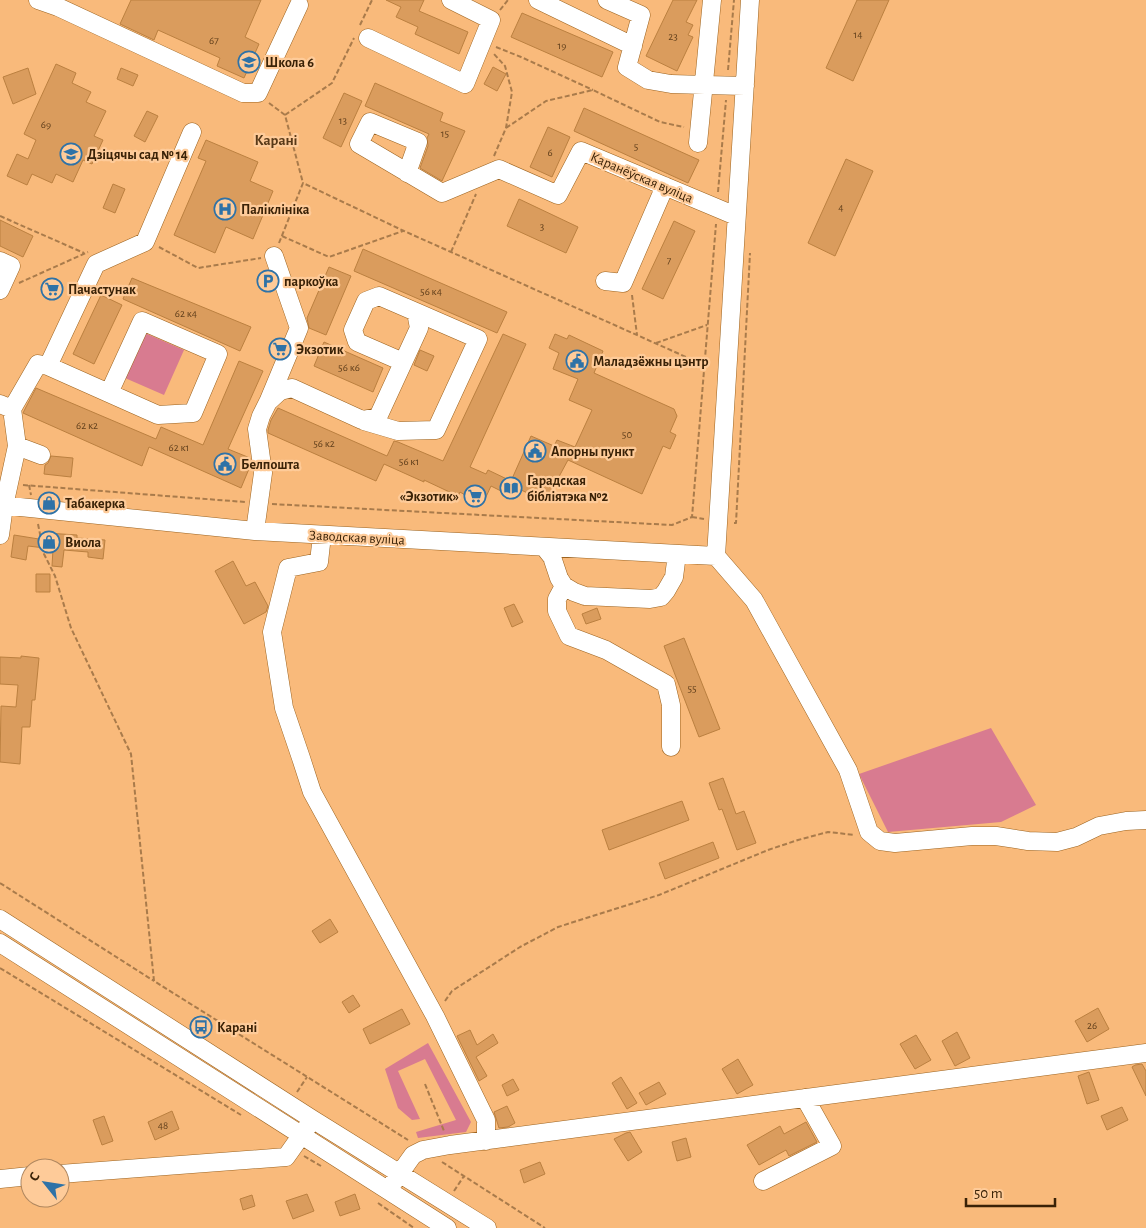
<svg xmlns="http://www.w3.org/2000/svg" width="1146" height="1228" font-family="'Alegreya Sans',sans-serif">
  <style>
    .green { fill: #d87b90 }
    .building { fill: #da9c5d; stroke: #bb8040 }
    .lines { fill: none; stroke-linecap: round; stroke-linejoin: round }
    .minor-casing { stroke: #9c631f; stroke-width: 19 }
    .path { stroke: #a97b4b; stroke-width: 2; stroke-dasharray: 5 2.5; stroke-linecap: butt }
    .minor { stroke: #fff; stroke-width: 18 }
    .labels { text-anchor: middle; stroke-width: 4.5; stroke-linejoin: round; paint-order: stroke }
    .number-label { font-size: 11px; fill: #62401c }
    .poi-label { font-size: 14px; font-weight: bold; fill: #3a2207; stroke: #fecb99; text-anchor: start }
    .street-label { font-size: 14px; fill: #3a2207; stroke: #fecb99 }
    .neighbourhood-label { font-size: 15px; font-weight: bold; fill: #583918; stroke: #fecb99 }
  </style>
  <rect width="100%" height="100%" fill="#f9ba7b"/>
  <!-- green -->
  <path class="green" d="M145 333 184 350 164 395 125 378Z
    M991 728 1036 805 1001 822 888 832 859 774Z
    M428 1043 471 1122 466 1132 418 1138 416 1132 456 1120 425 1059 398 1071 420 1119 412 1120 398 1108 385 1069Z"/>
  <!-- building -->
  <path class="building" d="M131 0H261L245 37 259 44 244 78 217 66 220 58 158 30 154 40 120 24Z
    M386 0H424L419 11 468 32 459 54 415 34 418 27 396 17 401 7Z
    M673 0H697L686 22 693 25 688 35 693 37 677 71 646 56Z
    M857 0H889L853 81 826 68Z
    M522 13 613 52 602 77 511 37Z
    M56 64 76 73 72 83 91 92 86 102 106 111 94 136 103 140 92 164 83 160 73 182 56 174 52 183 32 174 27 185 7 176 17 154 28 159 36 140 24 134Z
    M493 67 506 74 497 91 484 84Z
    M28 68 36 94 13 104 3 77Z
    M121 68 138 75 133 86 117 79Z
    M375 83 443 113 440 121 465 131 442 181 420 168 428 146 427 138 429 134 365 106Z
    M344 93 362 101 341 147 323 138Z
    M584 108 699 160 688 183 574 131Z
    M147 111 158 116 145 142 134 136Z
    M548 127 570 137 552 177 530 167Z
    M206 140 258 162 250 181 273 191 253 239 226 227 215 253 174 235 206 161 198 158Z
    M846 159 873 171 835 256 808 243Z
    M113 184 125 189 115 213 103 208Z
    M519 199 578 227 566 253 507 226Z
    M0 220 33 236 23 257 0 246Z
    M674 221 695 231 663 299 642 289Z
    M363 249 507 312 497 333 354 271Z
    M329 267 351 276 326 335 309 328 307 318Z
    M132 278 251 327 240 351 123 299Z
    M44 281 57 286 54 295 41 290Z
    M101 295 122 305 94 364 73 354Z
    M503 334 526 344 470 467 486 474 488 470 511 481 531 436 554 446 557 440 575 447 592 410 569 400 578 379 553 369 559 353 549 348 555 334 567 339 569 335 603 351 594 373 674 409 677 416 670 432 676 435 670 449 663 446 642 494 568 460 548 497 543 500 521 490 519 495 507 489 505 493 491 486 485 499 467 491 465 495 460 492 458 496 424 480V482L384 464 376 481 268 433V430L271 420 278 408 387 456 394 441 398 442 443 461Z
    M324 342 383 368 373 392 314 366Z
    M420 350 434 356 427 371 414 365Z
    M239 361 263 371 228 449 250 458 251 464 241 488 149 447 142 466 23 413 26 407 36 388 156 439 161 427 203 445Z
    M51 456 73 458 71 477 44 474 45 465 48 463Z
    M46 533 77 535V538L105 540 103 559 88 557V552L64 550 62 567 52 566 53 549 28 546 26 560 11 557 14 535 45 540Z
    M233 561 246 586 255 582 268 606 266 612 244 624 215 571Z
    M36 574H50V592H36Z
    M514 604 523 622 512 627 504 608Z
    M597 608 601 619 586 624 582 614Z
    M684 638 720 729 699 737 664 646Z
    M21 656 39 658 35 700H32L30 727H22L20 764 0 762 1 706 16 707 18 685 0 684V657L21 658Z
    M723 778 736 814 744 811 756 843 737 850 722 809 719 810 709 783Z
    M682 801 689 820 609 850 602 830Z
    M713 842 719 858 665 879 659 863Z
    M330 919 338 932 320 943 312 931Z
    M353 995 360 1006 349 1013 342 1002Z
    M1098 1008 1109 1029 1087 1042 1075 1021Z
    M402 1009 410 1024 370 1044 363 1029Z
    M470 1030 477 1045 493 1034 498 1043 476 1057 487 1076 479 1081 457 1036Z
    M957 1032 970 1058 955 1066 942 1041Z
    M916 1035 931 1060 915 1069 900 1044Z
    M738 1059 753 1085 737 1094 722 1069Z
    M1142 1064 1146 1071V1096L1132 1067 1135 1065Z
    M1089 1072 1099 1100 1087 1104 1078 1076Z
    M621 1077 637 1103 627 1109 612 1083Z
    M513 1079 519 1090 507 1096 502 1085Z
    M659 1082 666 1094 646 1105 639 1093Z
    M507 1106 515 1123 508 1127 499 1128 494 1112Z
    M1122 1107 1128 1120 1107 1130 1101 1116Z
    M172 1111 179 1129 155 1140 148 1122Z
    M104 1116 113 1141 102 1145 93 1120Z
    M806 1122 817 1142 789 1156 786 1150 759 1165 747 1145 780 1126 784 1134Z
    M630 1132 642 1152 628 1161 614 1139 626 1133Z
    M686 1138 691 1157 677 1161 672 1142Z
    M540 1162 545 1174 524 1183 520 1170Z
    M307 1194 314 1211 293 1219 286 1201Z
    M355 1194 360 1209 340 1216 335 1202Z
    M252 1195 255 1206 243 1210 240 1199Z"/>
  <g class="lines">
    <!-- minor casing -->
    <g class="minor-casing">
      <path id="minor" d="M38 0 58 7 243 93H258L299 5
        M538 0 633 46
        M607 0 641 15 627 67 648 80 671 84 705 85 745 86
        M368 38 465 84 491 20 451 0
        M698 143 712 0
        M407 173 418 142 370 122 359 144 442 193 499 169 558 195 581 151 736 216
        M0 261 11 266 0 290
        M605 281 623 283 665 186
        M48 366 96 264 145 242 192 132
        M269 400 299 328 274 256
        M0 404 12 409 17 446 4 506 0 535
        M12 409 38 364 48 366 158 415 193 413 218 354 142 321 109 393
        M364 421 398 431 436 430 478 339 416 312
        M17 446 41 455
        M0 505 255 531 716 556
        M255 531 263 473 257 429 261 416 268 402 280 391 292 388 362 420 378 417 419 328 416 312 379 296 366 301 353 330 357 342 403 362
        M322 535 319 562 288 568 272 632 284 708 301 758 312 792 435 1016 486 1120V1141
        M544 547 552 557 559 578 564 586 574 592 585 596 650 599 661 597 666 591 674 577 677 554
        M716 556 754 600 848 770 869 832 880 841 895 843 972 836H996L1028 841 1057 842 1076 837 1099 826 1126 821 1146 820
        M716 556 750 0
        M564 586 557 599V611L569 636 606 650 666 684 671 705V747
        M0 919 312 1119 487 1228
        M0 943 447 1228
        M60 1174 286 1157 308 1126
        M0 1179 30 1176
        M763 1181 832 1146 805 1098
        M388 1190 413 1155 423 1150 450 1145 1146 1053"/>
    </g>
    <!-- path -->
    <path class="path" d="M500 10 508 0
      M360 25 372 0
      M496 47 521 57 593 90
      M728 70 734 0
      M269 103 285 115 303 183
      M285 115 332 83 354 38
      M506 128 546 101 593 90 660 122 684 127
      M494 156 506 128 512 92 505 66 494 54
      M718 192 726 100
      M0 216 84 253
      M282 236 329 257 403 231
      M279 243 303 183 404 231 704 365
      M159 247 198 268 261 258
      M451 252 476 194
      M19 283 88 252
      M632 295 637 335
      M656 343 707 325
      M23 485 245 502
      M29 485 31 495
      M272 504 672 525 692 517 716 224
      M692 517 704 519
      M734 523H736L750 253
      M38 524 44 554 55 576 71 628 131 754 154 981 408 1140
      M0 883 154 981
      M0 968 241 1115
      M445 1001 452 991 520 947 558 927 659 895 768 850 798 840 828 832 855 835
      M425 1084 444 1131
      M297 1092 307 1077
      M304 1156 321 1166
      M442 1162 545 1228
      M454 1191 464 1176
      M378 1203 414 1228"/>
    <!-- minor -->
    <use href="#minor" class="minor"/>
  </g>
  <!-- icons -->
  <defs>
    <g id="school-ring" transform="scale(1.125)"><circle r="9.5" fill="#fecb99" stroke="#2e72a7" stroke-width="1.5"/><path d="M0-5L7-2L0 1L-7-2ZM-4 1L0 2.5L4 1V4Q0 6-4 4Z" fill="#2e72a7"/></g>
    <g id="hospital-ring" transform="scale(1.125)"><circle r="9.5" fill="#fecb99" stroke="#2e72a7" stroke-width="1.5"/><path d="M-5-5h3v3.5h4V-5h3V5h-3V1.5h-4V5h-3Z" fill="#2e72a7"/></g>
    <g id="parking-ring" transform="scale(1.125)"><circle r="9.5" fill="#fecb99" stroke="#2e72a7" stroke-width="1.5"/><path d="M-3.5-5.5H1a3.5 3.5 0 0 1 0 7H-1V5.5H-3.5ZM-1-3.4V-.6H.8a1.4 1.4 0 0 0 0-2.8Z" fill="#2e72a7"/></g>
    <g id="supermarket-ring" transform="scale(1.125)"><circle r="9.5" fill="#fecb99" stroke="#2e72a7" stroke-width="1.5"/><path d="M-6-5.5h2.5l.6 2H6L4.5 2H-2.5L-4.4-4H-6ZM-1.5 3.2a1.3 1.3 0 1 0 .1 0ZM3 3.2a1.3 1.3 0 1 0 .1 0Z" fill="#2e72a7"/></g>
    <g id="civic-ring" transform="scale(1.125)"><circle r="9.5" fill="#fecb99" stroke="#2e72a7" stroke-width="1.5"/><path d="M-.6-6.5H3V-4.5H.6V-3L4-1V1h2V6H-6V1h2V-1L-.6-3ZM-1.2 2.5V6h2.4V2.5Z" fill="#2e72a7"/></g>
    <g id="library-ring" transform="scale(1.125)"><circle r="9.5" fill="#fecb99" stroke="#2e72a7" stroke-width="1.5"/><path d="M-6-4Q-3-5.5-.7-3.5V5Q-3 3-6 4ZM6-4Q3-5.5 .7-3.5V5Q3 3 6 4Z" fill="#2e72a7"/></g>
    <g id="shop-ring" transform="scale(1.125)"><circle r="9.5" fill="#fecb99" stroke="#2e72a7" stroke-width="1.5"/><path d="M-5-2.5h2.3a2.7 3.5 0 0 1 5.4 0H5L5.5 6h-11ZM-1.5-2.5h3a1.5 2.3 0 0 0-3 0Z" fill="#2e72a7"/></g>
    <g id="bus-ring" transform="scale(1.125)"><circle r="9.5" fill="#fecb99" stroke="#2e72a7" stroke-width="1.5"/><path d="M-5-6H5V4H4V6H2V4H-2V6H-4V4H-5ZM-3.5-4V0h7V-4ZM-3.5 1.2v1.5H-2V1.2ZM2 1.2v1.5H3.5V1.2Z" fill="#2e72a7"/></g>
  </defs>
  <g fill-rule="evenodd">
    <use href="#school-ring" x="249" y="62"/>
    <use href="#school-ring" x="71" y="154"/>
    <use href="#hospital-ring" x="225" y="209"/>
    <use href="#parking-ring" x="268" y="281"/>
    <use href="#supermarket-ring" x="52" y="289"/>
    <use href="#supermarket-ring" x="280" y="349"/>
    <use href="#civic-ring" x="577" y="361"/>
    <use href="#civic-ring" x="535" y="451"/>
    <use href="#civic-ring" x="225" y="464"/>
    <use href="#library-ring" x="511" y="488"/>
    <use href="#supermarket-ring" x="475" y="496"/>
    <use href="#shop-ring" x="49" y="503"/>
    <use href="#shop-ring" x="49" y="542"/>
    <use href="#bus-ring" x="201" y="1027"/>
  </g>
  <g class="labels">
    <!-- number labels -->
    <g class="number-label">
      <text x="858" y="38">14</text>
      <text x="673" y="40">23</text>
      <text x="214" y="44">67</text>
      <text x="562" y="49">19</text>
      <text x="343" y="124">13</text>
      <text x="46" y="128">69</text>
      <text x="445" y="137">15</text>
      <text x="636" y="150">5</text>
      <text x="550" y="156">6</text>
      <text x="841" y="211">4</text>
      <text x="542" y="230">3</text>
      <text x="669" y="264">7</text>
      <text x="431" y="295">56 к4</text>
      <text x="186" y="317">62 к4</text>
      <text x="349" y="371">56 к6</text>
      <text x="87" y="429">62 к2</text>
      <text x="627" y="438">50</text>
      <text x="324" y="447">56 к2</text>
      <text x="179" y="451">62 к1</text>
      <text x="409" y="465">56 к1</text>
      <text x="692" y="692">55</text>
      <text x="1092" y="1029">26</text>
      <text x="163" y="1129">48</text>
    </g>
    <!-- poi labels -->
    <g class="poi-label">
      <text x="265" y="67">Школа 6</text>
      <text x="87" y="159">Дзіцячы сад № 14</text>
      <text x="241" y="214">Паліклініка</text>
      <text x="284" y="286">паркоўка</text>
      <text x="68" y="294">Пачастунак</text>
      <text x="296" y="354">Экзотик</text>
      <text x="593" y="366">Маладзёжны цэнтр</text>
      <text x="551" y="456">Апорны пункт</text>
      <text x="241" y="469">Белпошта</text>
      <text x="527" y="485">Гарадская<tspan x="527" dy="16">бібліятэка №2</tspan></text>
      <text x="459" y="501" text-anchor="end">«Экзотик»</text>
      <text x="65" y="508">Табакерка</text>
      <text x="65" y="547">Виола</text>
      <text x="217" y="1032">Карані</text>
    </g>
    <!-- street labels -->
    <g class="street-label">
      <text transform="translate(642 177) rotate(23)" y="5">Каранёўская вуліца</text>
      <text transform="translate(357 537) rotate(3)" y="5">Заводская вуліца</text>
    </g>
    <!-- neighbourhood labels -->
    <g class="neighbourhood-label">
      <text x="276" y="145">Карані</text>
    </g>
  </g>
  <!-- north arrow -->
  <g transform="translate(45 1183) rotate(300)"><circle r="24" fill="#fecb99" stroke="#b0875f"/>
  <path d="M0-4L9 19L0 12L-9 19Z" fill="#2e72a7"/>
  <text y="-8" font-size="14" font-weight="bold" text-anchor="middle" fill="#3a2207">С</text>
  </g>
  <!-- scale -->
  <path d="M966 1198v8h89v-8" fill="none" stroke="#3a2207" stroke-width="2.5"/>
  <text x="974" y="1198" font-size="15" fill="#3a2207" stroke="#fecb99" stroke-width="4" paint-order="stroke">50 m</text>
</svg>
